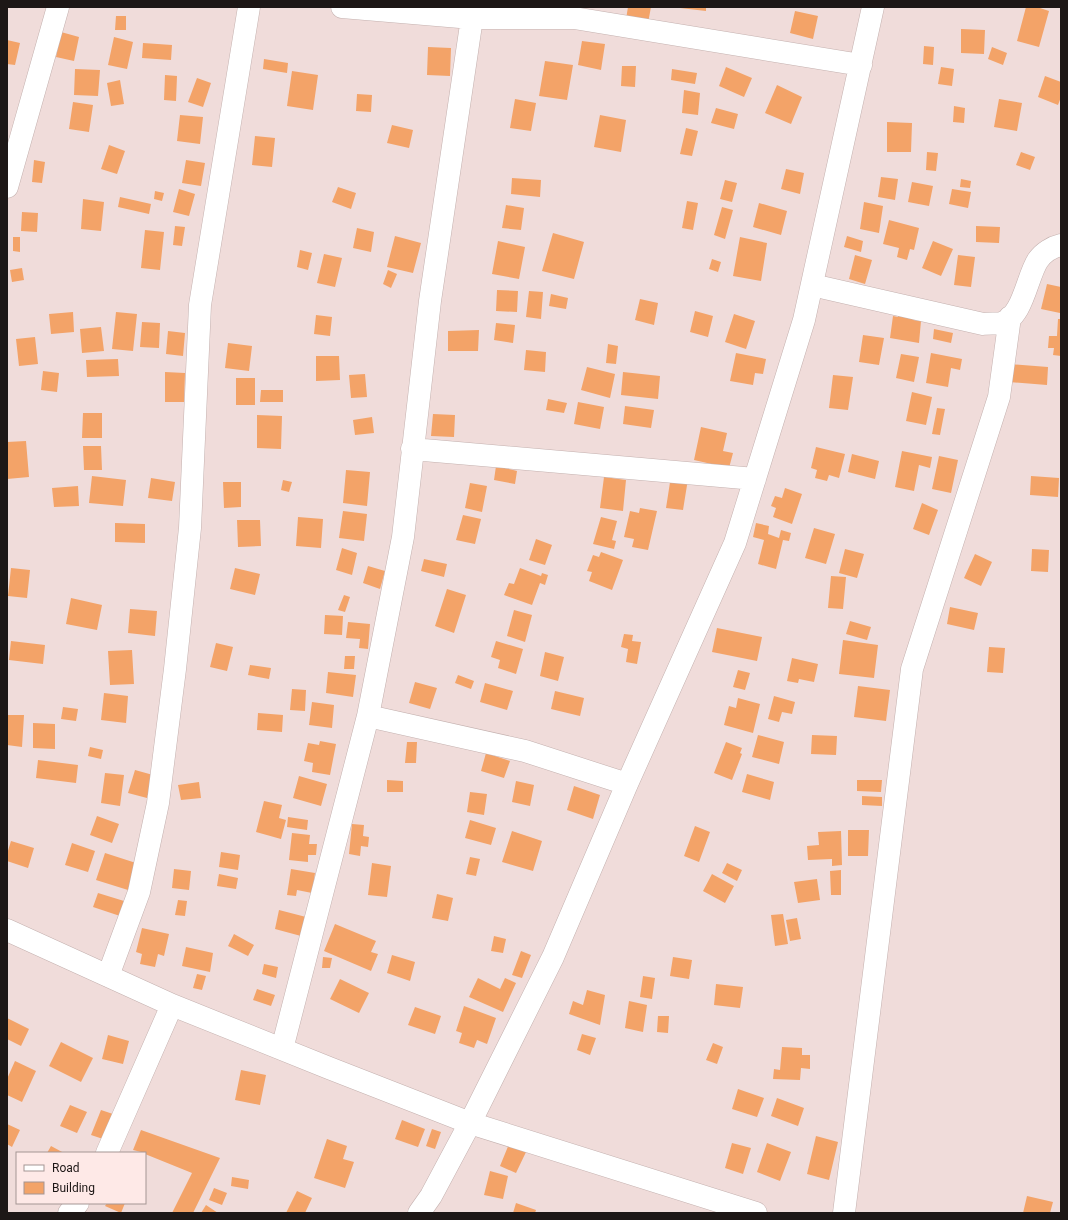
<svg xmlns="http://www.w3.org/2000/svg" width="1068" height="1220" font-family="Roboto,sans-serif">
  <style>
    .building { fill: #f3a368 }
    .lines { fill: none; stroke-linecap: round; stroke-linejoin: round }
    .minor-casing { stroke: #c4b1af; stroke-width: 23 }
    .minor { stroke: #fff; stroke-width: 22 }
  </style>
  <rect width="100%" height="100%" fill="#f0dcda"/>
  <!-- building -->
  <path class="building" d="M628 7H651L648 23 626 19Z
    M680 7H706V11L680 8Z
    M1026 7H1037L1049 11 1039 47 1017 41Z
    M795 11 818 16 813 39 790 33Z
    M116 16H126V30H115Z
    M961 29 985 30 984 54 961 53Z
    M61 32 79 37 74 61 56 57Z
    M114 37 133 42 127 69 108 65Z
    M7 40 20 43 15 65 7 64Z
    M582 41 605 44 601 70 578 65Z
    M143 43 172 45 171 60 142 58Z
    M924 46 934 47 933 65 923 64Z
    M428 47 451 48 450 76 427 75Z
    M992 47 1007 53 1003 65 988 59Z
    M264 59 288 63 287 73 263 69Z
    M545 61 573 65 567 100 539 96Z
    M622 66H636L635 87 621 86Z
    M726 67 752 78 744 97 719 86Z
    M941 67 954 69 952 86 938 84Z
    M75 69 100 70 98 96 74 95Z
    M672 69 697 73 695 84 671 80Z
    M292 71 318 75 313 110 287 106Z
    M165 75 177 76 176 101 164 100Z
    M1045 76 1061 82V97L1058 105 1038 97Z
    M197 78 211 83 203 107 188 102Z
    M120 80 124 104 111 106 107 83Z
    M777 85 802 97 791 124 765 113Z
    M684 90 700 93 698 115 682 113Z
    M357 94 372 95 371 112 356 111Z
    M515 99 536 103 531 131 510 128Z
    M999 99 1022 103 1017 131 994 127Z
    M73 102 93 105 89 132 69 129Z
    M954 106 965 108 964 123 953 122Z
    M716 108 738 114 734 129 711 123Z
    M180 115 203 117 200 144 177 141Z
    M600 115 626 120 621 152 594 147Z
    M887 122 912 123 911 152H887Z
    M392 125 413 130 409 148 387 143Z
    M686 128 698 131 692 156 680 154Z
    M255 136 275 138 272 167 252 165Z
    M109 145 125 151 117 174 101 169Z
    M927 152 938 153 936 171 926 170Z
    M1021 152 1035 157 1030 170 1016 165Z
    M34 160 45 162 42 183 32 182Z
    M186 160 205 163 201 186 182 183Z
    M786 169 804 173 800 194 781 189Z
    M881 177 898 179 895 200 878 197Z
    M512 178 541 180 540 197 511 194Z
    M961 179 971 181 970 188 960 187Z
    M725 180 737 183 732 202 720 199Z
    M912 182 933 186 929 206 908 202Z
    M338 187 356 193 351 209 332 202Z
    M179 189 195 194 189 216 173 212Z
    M952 189 971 192 968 208 949 204Z
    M155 191 164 193 162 201 154 199Z
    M120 197 151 204 149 214 118 207Z
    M83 199 104 202 101 231 81 229Z
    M687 201 698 203 693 230 682 228Z
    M864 202 883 206 879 233 860 229Z
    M759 203 787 211 781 235 753 227Z
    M506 205 524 208 521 230 502 228Z
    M722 207 733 210 725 239 714 235Z
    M22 212 38 213 37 232 21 231Z
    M889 220 919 228 914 250 910 249 907 260 897 257 899 248 883 244Z
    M175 226 185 227 182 246 173 245Z
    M976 226 1000 227 999 243 976 242Z
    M357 228 374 232 371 252 353 248Z
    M145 230 164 232 160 270 141 268Z
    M553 233 584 242 574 279 542 271Z
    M395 236 421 243 413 273 387 267Z
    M847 236 863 241 861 252 844 247Z
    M13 237H20V252L13 251Z
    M740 237 767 243 761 281 733 276Z
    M498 241 525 247 519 279 492 274Z
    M933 241 953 249 941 276 922 268Z
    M300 250 312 253 308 270 297 267Z
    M324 254 342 258 335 287 317 283Z
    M855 255 872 260 865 284 849 279Z
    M958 255 975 257 971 287 954 285Z
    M712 259 721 262 718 272 709 269Z
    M22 268 24 280 12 282 10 270Z
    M388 270 397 274 391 288 383 284Z
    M1047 284 1061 287 1060 313 1041 309Z
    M497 290 518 291 517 312 496 311Z
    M529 291 543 292 541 319 526 317Z
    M551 294 568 298 566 309 549 306Z
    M640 299 658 303 654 325 635 320Z
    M899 310 914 312 913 320 921 321 919 343 890 338 893 316 898 317Z
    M695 311 713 316 708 337 690 332Z
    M73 312 74 332 51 334 49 314Z
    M116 312 137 314 133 351 112 349Z
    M734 314 755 321 746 349 725 342Z
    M316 315 332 317 330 336 314 334Z
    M1058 319H1061V356L1053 355 1054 348H1048L1049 336H1057Z
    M142 322 160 323 159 348 140 347Z
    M496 323 515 325 513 343 494 340Z
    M101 327 104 351 82 353 80 329Z
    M934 329 953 333 951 343 933 339Z
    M479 330 478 351H448V331Z
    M168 331 185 333 183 356 166 354Z
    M863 335 884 338 879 365 859 362Z
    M35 337 38 364 19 366 16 339Z
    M228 343 252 346 249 371 225 368Z
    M608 344 618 346 616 364 606 363Z
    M526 350 546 352 545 372 524 370Z
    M736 353 766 359 763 374 755 373 753 385 730 381Z
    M931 353 962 359 960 370 951 368 948 387 926 383Z
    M901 354 919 357 914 382 896 378Z
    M316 356H339L340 380 316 381Z
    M118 359 119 376 87 377 86 360Z
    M1010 364 1048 367 1047 385 1009 382Z
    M587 367 615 374 610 398 581 390Z
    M43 371 59 373 57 392 41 390Z
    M165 372 185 373 184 402H165Z
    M623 372 660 376 658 399 621 395Z
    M365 374 367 397 351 398 349 375Z
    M833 375 853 377 848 410 829 408Z
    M236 378H255V405H236Z
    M261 390H283V402H260Z
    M912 392 932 397 926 425 906 421Z
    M548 399 567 403 564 413 546 410Z
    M578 402 604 407 600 429 574 424Z
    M625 406 654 410 651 428 623 424Z
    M937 408 945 409 940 435 932 434Z
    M83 413H102V438H82Z
    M433 414 455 415 454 437 431 436Z
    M257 415 282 416 281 449 257 448Z
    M372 417 374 433 355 435 353 420Z
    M701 427 727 433 723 451 733 453 729 468 694 460Z
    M26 441 29 477 7 479V442Z
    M83 446H101L102 470H84Z
    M816 447 845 454 839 478 829 475 827 481 815 478 817 470 811 468Z
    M902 451 932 457 930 468 919 465 914 491 895 487Z
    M852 454 879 461 875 479 848 472Z
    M939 456 958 460 951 493 932 489Z
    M496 466 517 471 515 484 494 480Z
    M346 470 370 472 367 506 343 503Z
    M92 476 126 480 123 506 89 503Z
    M671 476 688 479 683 510 666 508Z
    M1031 476 1059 478 1058 497 1030 495Z
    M604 477 626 480 623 511 600 508Z
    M151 478 175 482 172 501 148 498Z
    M283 480 292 482 289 492 281 490Z
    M223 482H241V507L224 508Z
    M470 483 487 486 482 512 465 508Z
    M78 486 79 506 54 507 52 488Z
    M785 488 802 494 792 524 773 517 776 508 771 506 775 496 782 498Z
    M922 503 938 510 929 535 913 529Z
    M640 508 657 511 648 550 632 547 634 539 624 537 630 511 639 513Z
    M343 511 367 514 364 541 339 538Z
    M463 515 481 519 475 544 456 540Z
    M298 517 323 519 321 548 296 546Z
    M601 517 617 521 612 540 616 541 614 549 593 544Z
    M237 520H260L261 546 238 547Z
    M115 523 145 524V543L115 542Z
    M756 523 769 526 768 534 779 538 781 530 791 533 789 541 783 540 776 569 758 564 764 540 753 537Z
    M814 528 835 534 826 564 805 558Z
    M536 539 552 545 545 565 529 560Z
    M342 548 357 553 352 575 336 570Z
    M845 549 864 554 857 578 839 573Z
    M1032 549 1049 550 1048 572 1031 571Z
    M601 552 623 560 612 590 589 581 592 572 587 571 593 555 599 557Z
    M975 554 992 562 981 586 964 578Z
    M424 559 447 564 444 577 421 571Z
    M368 566 385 571 380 589 363 583Z
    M11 568 30 570 27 598 8 596Z
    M235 568 260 574 255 595 230 589Z
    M520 568 541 576 542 573 548 575 545 585 540 583 532 605 504 595 509 583 514 584Z
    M831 576 846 577 843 609 828 608Z
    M447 589 466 595 454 633 435 626Z
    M344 595 350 597 345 612 338 610Z
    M71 598 102 605 97 630 66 624Z
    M950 607 978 613 974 630 947 624Z
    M130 609 157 611 155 636 128 633Z
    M514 610 532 615 525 642 507 636Z
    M325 615 343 616 342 635 324 634Z
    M850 621 871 627 867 640 846 634Z
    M348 622 370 624 368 649 359 648 360 639 346 638Z
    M717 628 762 637 757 661 712 652Z
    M624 634 633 635 632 641 641 642 637 664 626 662 628 649 621 647Z
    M843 640 878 645 874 678 839 674Z
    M11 641 45 645 43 664 9 660Z
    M496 641 523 649 516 674 498 668 500 660 491 657Z
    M216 643 233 647 227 671 210 667Z
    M989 647 1005 648 1003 673 987 672Z
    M132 650 134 684 110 685 108 651Z
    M545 652 564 657 558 681 540 676Z
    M345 656H355L354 669H344Z
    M792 658 818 664 814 682 799 679 798 683 787 681Z
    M250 665 271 668 269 679 248 675Z
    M738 670 750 673 745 690 733 687Z
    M328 672 356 675 353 697 326 693Z
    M458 675 474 681 471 689 455 683Z
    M415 682 437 688 430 709 409 703Z
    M485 683 513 691 507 710 480 702Z
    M858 686 890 690 886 721 854 717Z
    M292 689 306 690 305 711 290 710Z
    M555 691 584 698 580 716 551 709Z
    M104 693 128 696 126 723 101 720Z
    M774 696 795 702 792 714 782 712 779 722 768 719Z
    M738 698 760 704 753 733 724 725 729 706 736 708Z
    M312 702 334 705 332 728 309 725Z
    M63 707 78 709 76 721 61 719Z
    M258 713 283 715 282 732 257 730Z
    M7 715H24L22 747 7 745Z
    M33 723 55 724V749L33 748Z
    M758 735 784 742 779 764 752 757Z
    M812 735 837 736 836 755 811 754Z
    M320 741 336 744 330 775 312 772 313 763 304 761 308 743 319 745Z
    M407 742H417L416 763H405Z
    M726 742 742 748 740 753 742 754 732 780 714 773Z
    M90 747 103 750 101 759 88 756Z
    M486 753 510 761 504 778 481 771Z
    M38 760 78 765 76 783 36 778Z
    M135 770 153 775 147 798 128 793Z
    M105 773 124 775 120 806 101 803Z
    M747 774 774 782 770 800 742 792Z
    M299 776 327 784 321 806 293 798Z
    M387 780 403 781V792H387Z
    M857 780H882L881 792 857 791Z
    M516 781 534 785 530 806 512 802Z
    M199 782 201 798 181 800 178 785Z
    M574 786 600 795 593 819 567 810Z
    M470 792 487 794 484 815 467 812Z
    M862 796 882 797V806L862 805Z
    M264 801 282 805 279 818 286 820 281 839 256 832Z
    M97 816 119 824 112 843 90 835Z
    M288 817 308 820 307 830 287 827Z
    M470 820 496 828 491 845 465 838Z
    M352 824 364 825 363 836 369 837 368 847 361 846 360 856 349 854Z
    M695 826 710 832 699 862 684 856Z
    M848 830H869L868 856H848Z
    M512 831 542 841 533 871 502 862Z
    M841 831 842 865 832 866V859L808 860 807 846 819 845 818 832Z
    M292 833 310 835 309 844H317L316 855H308V862L289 860Z
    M11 841 34 848 28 868 7 861V854Z
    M72 843 95 851 88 872 65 865Z
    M221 852 240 855 238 870 219 867Z
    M105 853 136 863 128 890 96 880Z
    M470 857 480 859 476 876 466 874Z
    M372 863 391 866 387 897 368 895Z
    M727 863 742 870 737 881 722 873Z
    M174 869 191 871 189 890 172 888Z
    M291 869 315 873 312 893 297 890 296 896 287 895Z
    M841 870V895H831L830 871Z
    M219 874 238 878 236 889 217 886Z
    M712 874 734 886 725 903 703 891Z
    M817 879 820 900 798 903 794 882Z
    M98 893 124 901 120 916 93 907Z
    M437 894 453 898 448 921 432 918Z
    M178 900 187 901 185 916 175 915Z
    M279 910 306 917 301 936 275 929Z
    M783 914 788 944 775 946 771 915Z
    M797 918 801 939 790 941 786 920Z
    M335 924 376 941 371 952 378 954 371 971 324 951Z
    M142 928 169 934 164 956 158 954 155 967 140 964 142 954 136 952Z
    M234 934 254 945 248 956 228 946Z
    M494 936 506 939 503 953 491 951Z
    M186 947 213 953 210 972 182 966Z
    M521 951 531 955 522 978 512 975Z
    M392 955 415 962 410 981 387 973Z
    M323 957 332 958 330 968H322Z
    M673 957 692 960 689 979 670 976Z
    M264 964 278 967 276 978 262 974Z
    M197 974 206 976 202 990 193 988Z
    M643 976 655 978 652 999 640 997Z
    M478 978 500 989 505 978 516 983 503 1012 469 997Z
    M340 979 369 993 359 1013 330 999Z
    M716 984 743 987 740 1008 714 1005Z
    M257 989 275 995 271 1006 253 1000Z
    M587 990 605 995 600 1025 569 1014 573 1001 583 1005Z
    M629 1001 647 1005 643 1032 625 1028Z
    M464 1006 496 1018 487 1044 477 1040 474 1048 459 1043 462 1033 456 1031Z
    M415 1007 441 1016 435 1034 408 1025Z
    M658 1016H669L668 1033 657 1032Z
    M7 1018 29 1029 21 1046 7 1039Z
    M582 1034 596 1038 590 1055 577 1050Z
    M108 1035 129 1041 123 1064 102 1059Z
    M61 1042 93 1058 81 1082 49 1066Z
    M713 1043 723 1047 717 1064 706 1060Z
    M782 1047 802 1048V1055H810V1069L801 1068 800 1080 773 1079 774 1069 780 1070Z
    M15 1061 36 1071 22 1102 7 1095V1079Z
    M241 1070 266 1075 260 1105 235 1100Z
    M738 1089 764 1098 757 1117 732 1109Z
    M777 1098 804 1108 798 1126 771 1116Z
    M70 1105 87 1112 77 1133 60 1126Z
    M101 1110 113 1114 103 1139 91 1135Z
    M402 1120 425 1129 418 1147 395 1139Z
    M7 1124 20 1130 12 1147 7 1144Z
    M432 1129 441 1132 435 1149 426 1146Z
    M141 1130 220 1158 193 1213H172L192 1173 145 1154V1153L133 1150Z
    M816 1136 838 1142 829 1180 807 1174Z
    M327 1139 347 1146 343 1159 354 1162 345 1188 314 1178Z
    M732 1143 751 1148 743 1174 725 1168Z
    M767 1143 791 1152 780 1181 757 1172Z
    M509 1144 526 1152 516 1173 500 1166Z
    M51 1146 64 1153H47Z
    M490 1171 508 1176 503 1199 484 1195Z
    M232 1177 249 1180 248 1189 231 1186Z
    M214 1188 227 1193 222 1205 209 1200Z
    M297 1191 312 1198 305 1213H286Z
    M1027 1196 1053 1202 1050 1213H1023Z
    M107 1203H125L121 1213 105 1206Z
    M516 1203 536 1210 535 1213H513Z
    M206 1205 218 1213H201Z"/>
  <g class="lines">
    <!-- minor casing -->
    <g class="minor-casing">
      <path id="minor" d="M342 7 472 18H574L861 65
        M7 187 58 7
        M812 285 983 324C989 323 996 324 1001 323 1023 318 1027 276 1038 260 1043 253 1052 247 1061 245
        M412 449 755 479
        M368 716 525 751 627 784
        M7 930 172 1005 329 1068 470 1123 756 1213
        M108 976 139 892 158 803 175 669 190 528 200 305 249 7
        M282 1049 368 716 403 537 430 301 472 18 475 7
        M107 1153 172 1005
        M69 1213 78 1203
        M419 1213 431 1196 470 1123 553 957 627 784 735 543 804 320 873 7
        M844 1213 912 669 999 397 1010 317"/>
    </g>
    <!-- minor -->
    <use href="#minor" class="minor"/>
  </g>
  <!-- border -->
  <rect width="1068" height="1220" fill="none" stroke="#1d1716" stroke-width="16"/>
  <!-- legend -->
  <rect x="16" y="1152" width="130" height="52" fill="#fee9e7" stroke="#a49593"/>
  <rect x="24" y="1165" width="20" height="6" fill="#ffffff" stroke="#a49593"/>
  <text x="52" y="1172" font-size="12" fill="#1d1716">Road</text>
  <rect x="24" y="1182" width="20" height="12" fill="#f3a368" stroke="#a49593"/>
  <text x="52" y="1192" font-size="12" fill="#1d1716">Building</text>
</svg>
